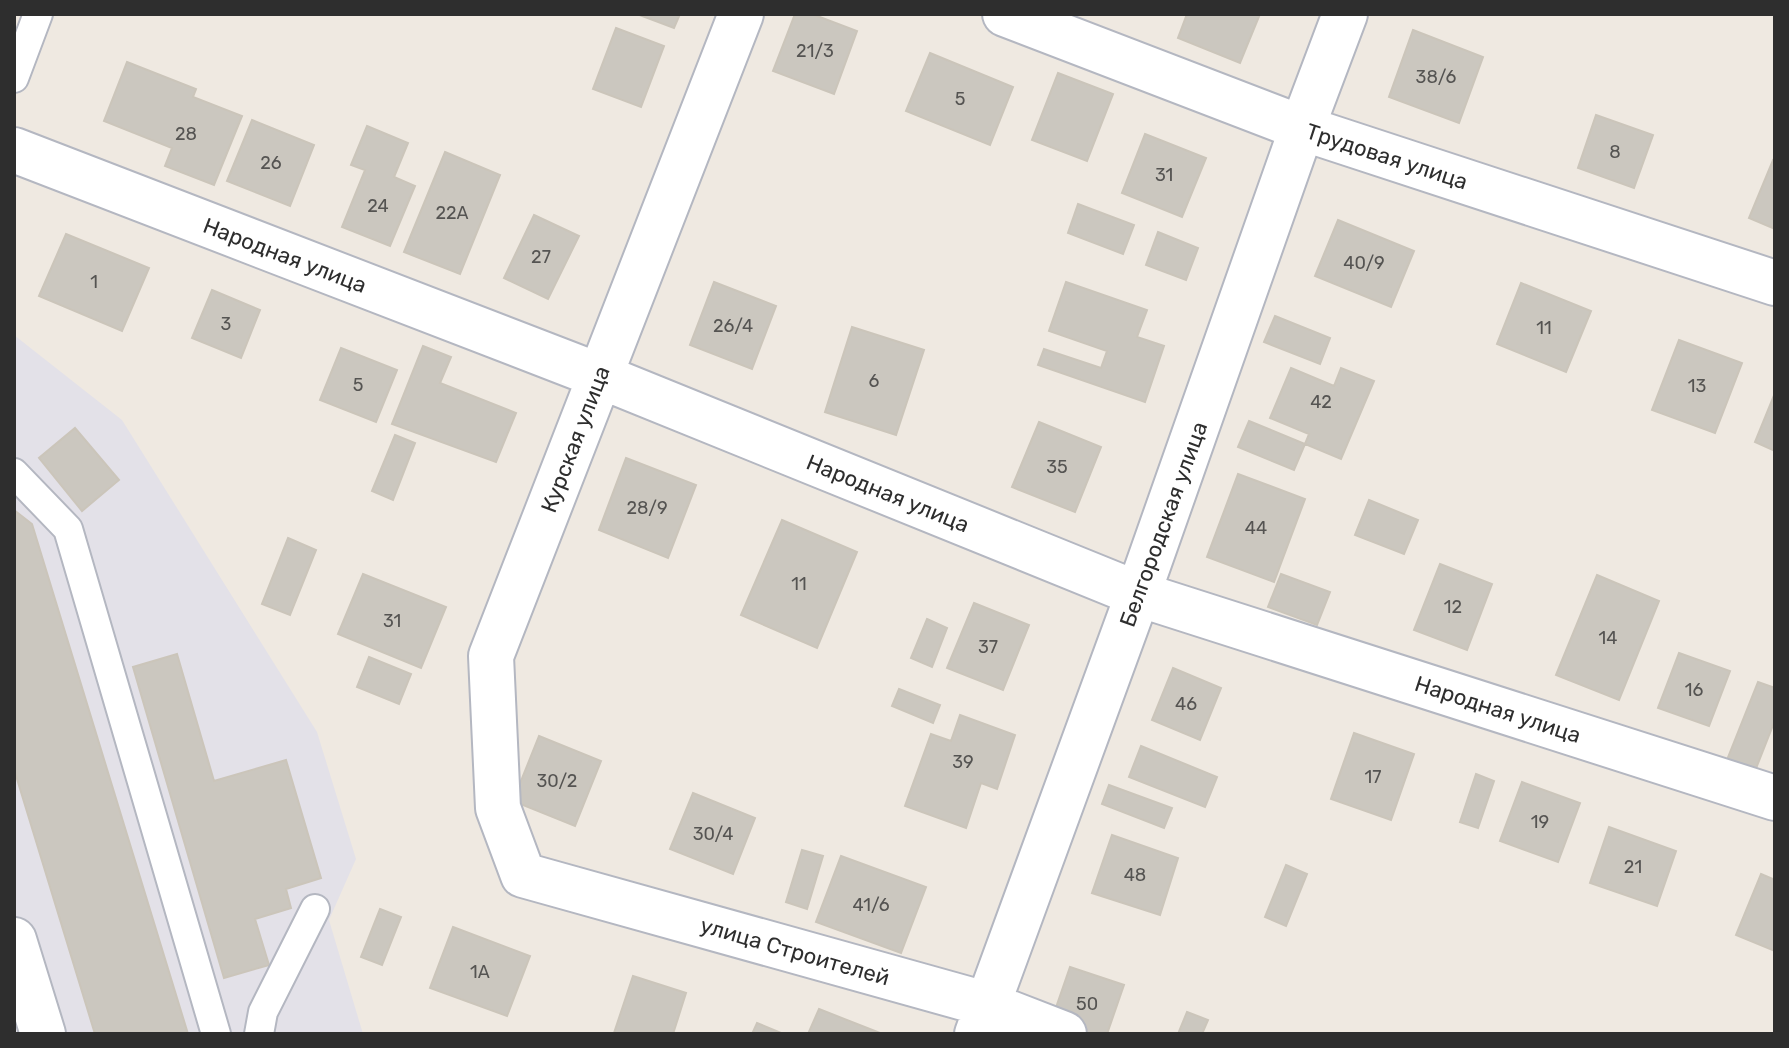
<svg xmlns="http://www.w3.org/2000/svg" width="1789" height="1048" font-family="Rubik,sans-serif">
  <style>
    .industrial { fill: #e3e1e8 }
    .building { fill: #cbc7bf; stroke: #cbc5ba; stroke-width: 2 }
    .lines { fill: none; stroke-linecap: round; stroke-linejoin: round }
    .service-casing { stroke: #b4b7c1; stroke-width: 32 }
    .minor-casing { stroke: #b4b7c1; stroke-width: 48 }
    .service { stroke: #fff; stroke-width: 28 }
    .minor { stroke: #fff; stroke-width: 44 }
    .labels { text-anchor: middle; stroke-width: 7; stroke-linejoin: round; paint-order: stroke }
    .number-label { font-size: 18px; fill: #555452 }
    .street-label { font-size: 22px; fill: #2e2e2e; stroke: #fff }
  </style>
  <rect width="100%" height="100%" fill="#efe9e1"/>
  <!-- industrial -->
  <path class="industrial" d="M14 335 122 420 317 732 356 859 329 920 363 1034H14Z"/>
  <!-- building -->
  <path class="building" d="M637 14H680L674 28Z
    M795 14H812L857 31 834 94 773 71Z
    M1187 14H1260L1240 63 1178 38Z
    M616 28 664 46 641 107 593 89Z
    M1413 30 1483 57 1459 123 1389 97Z
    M930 53 1013 87 990 145 906 111Z
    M127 62 196 89 193 97 242 116 214 185 165 166 172 148 104 121Z
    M1058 73 1113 94 1087 161 1032 140Z
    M1596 115 1653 135 1634 188 1578 168Z
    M252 120 314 145 290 206 227 181Z
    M367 126 408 143 394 177 415 186 390 246 342 227 365 170 351 165Z
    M1145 134 1206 158 1182 217 1122 193Z
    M445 152 500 175 460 274 404 252Z
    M1773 160 1775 161V229L1749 218Z
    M1078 204 1134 225 1123 254 1068 233Z
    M534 215 579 236 548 299 504 278Z
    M1338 220 1414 251 1391 307 1315 276Z
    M1158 232 1198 248 1186 280 1146 265Z
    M66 234 149 268 122 331 39 296Z
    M714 282 776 306 752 369 690 345Z
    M1066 282 1147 310 1137 337 1164 346 1145 402 1038 365 1044 349 1101 368 1107 351 1049 331Z
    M1521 283 1591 311 1566 372 1497 344Z
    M212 290 260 310 241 358 192 338Z
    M1275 316 1330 338 1320 364 1264 342Z
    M852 327 924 350 896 435 825 412Z
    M1679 340 1742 363 1715 433 1652 410Z
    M423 346 451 357 440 383 516 413 496 462 392 424Z
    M341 348 397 370 376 422 320 400Z
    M1291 368 1334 386 1341 368 1374 381 1341 459 1305 444 1309 434 1270 418Z
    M1775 393V451L1755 442Z
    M1249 421 1305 444 1294 470 1238 447Z
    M1039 422 1101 447 1075 512 1012 487Z
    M75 428 119 480 82 511 39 458Z
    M395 435 415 443 393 500 372 491Z
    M626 458 696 485 668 558 599 530Z
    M1238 474 1305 499 1274 582 1207 557Z
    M1369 500 1418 520 1404 554 1355 535Z
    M14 510 32 524 188 1034H95L14 769Z
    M782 520 857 552 817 648 741 615Z
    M288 538 316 550 290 615 262 604Z
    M1440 564 1492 584 1467 650 1414 630Z
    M363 574 446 607 421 668 338 634Z
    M1281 574 1330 592 1317 625 1268 607Z
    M1597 575 1659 601 1619 700 1556 675Z
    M974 603 1029 625 1003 690 947 668Z
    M927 619 947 628 932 667 911 658Z
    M1679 653 1730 671 1709 726 1658 708Z
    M177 654 214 781 286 760 321 878 286 889 291 908 255 919 269 965 224 978 133 667Z
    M369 657 411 674 399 704 357 687Z
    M1173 668 1221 688 1200 740 1152 720Z
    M1758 682 1775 688V720L1755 771 1727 760Z
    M899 689 940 705 933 723 892 706Z
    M960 715 1015 735 997 789 981 783 966 828 905 806 931 734 951 741Z
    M1354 733 1414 754 1391 820 1331 799Z
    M539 736 601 761 575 826 513 801Z
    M1141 746 1217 777 1205 807 1129 777Z
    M1476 774 1494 781 1478 828 1460 822Z
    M1522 782 1580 803 1558 862 1500 841Z
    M1109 785 1172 808 1164 828 1102 804Z
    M693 793 755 818 733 874 670 849Z
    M1609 827 1676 851 1657 906 1590 883Z
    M1112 835 1178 858 1160 915 1092 893Z
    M802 850 823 856 807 909 786 902Z
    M841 856 926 887 901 953 816 922Z
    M1286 865 1307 874 1286 926 1265 917Z
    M1761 874 1775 880V951L1736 935Z
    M380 909 401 917 382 965 361 957Z
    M453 927 530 956 507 1016 430 988Z
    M1070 967 1124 985 1107 1034H1086L1051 1022Z
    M633 976 686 993 673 1034 614 1033Z
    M819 1009 880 1033V1034H808Z
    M1187 1012 1208 1020 1202 1034H1178Z
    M757 1023 781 1033V1034H752Z"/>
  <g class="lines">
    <!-- service casing -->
    <g class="service-casing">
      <path id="service" d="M14 78 38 14
        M14 473 68 529 216 1034
        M259 1034 263 1012 315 909"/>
    </g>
    <!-- minor casing -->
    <g class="minor-casing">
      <path id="minor" d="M741 14 491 656 498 808 523 875 989 1005 1064 1034
        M1005 14 1302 128 1775 283
        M14 150 600 376 1138 594 1775 798
        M14 940 43 1034
        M977 1034 1138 594 1302 128 1345 14"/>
    </g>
    <!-- service -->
    <use href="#service" class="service"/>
    <!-- minor -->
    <use href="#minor" class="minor"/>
  </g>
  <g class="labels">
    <!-- number labels -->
    <g class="number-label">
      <text x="815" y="57">21/3</text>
      <text x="1436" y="83">38/6</text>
      <text x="960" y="105">5</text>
      <text x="186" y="140">28</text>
      <text x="1615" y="158">8</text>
      <text x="271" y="169">26</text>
      <text x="1164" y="181">31</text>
      <text x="378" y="212">24</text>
      <text x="452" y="219">22А</text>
      <text x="541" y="263">27</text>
      <text x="1364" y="269">40/9</text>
      <text x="94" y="288">1</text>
      <text x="226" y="330">3</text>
      <text x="733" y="332">26/4</text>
      <text x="1544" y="334">11</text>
      <text x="874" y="387">6</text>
      <text x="358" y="391">5</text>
      <text x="1697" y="392">13</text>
      <text x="1321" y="408">42</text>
      <text x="1057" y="473">35</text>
      <text x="647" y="514">28/9</text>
      <text x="1256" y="534">44</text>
      <text x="799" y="590">11</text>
      <text x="1453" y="613">12</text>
      <text x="392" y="627">31</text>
      <text x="1608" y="644">14</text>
      <text x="988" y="653">37</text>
      <text x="1694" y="696">16</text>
      <text x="1186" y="710">46</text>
      <text x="963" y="768">39</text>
      <text x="1373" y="783">17</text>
      <text x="557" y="787">30/2</text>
      <text x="1540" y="828">19</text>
      <text x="713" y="840">30/4</text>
      <text x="1633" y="873">21</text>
      <text x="1135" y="881">48</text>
      <text x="871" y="911">41/6</text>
      <text x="480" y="978">1А</text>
      <text x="1087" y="1010">50</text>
    </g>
    <!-- street labels -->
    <g class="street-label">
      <text transform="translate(1387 156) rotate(18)" y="8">Трудовая улица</text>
      <text transform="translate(285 255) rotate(21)" y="8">Народная улица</text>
      <text transform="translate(575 439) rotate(-69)" y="8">Курская улица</text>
      <text transform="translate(888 493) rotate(22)" y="8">Народная улица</text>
      <text transform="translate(1163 524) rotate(-70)" y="8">Белгородская улица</text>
      <text transform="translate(1498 709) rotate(18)" y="8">Народная улица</text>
      <text transform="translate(795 951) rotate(16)" y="8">улица Строителей</text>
    </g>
  </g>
  <!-- border -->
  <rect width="1789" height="1048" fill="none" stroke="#2e2e2e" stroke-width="32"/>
</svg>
